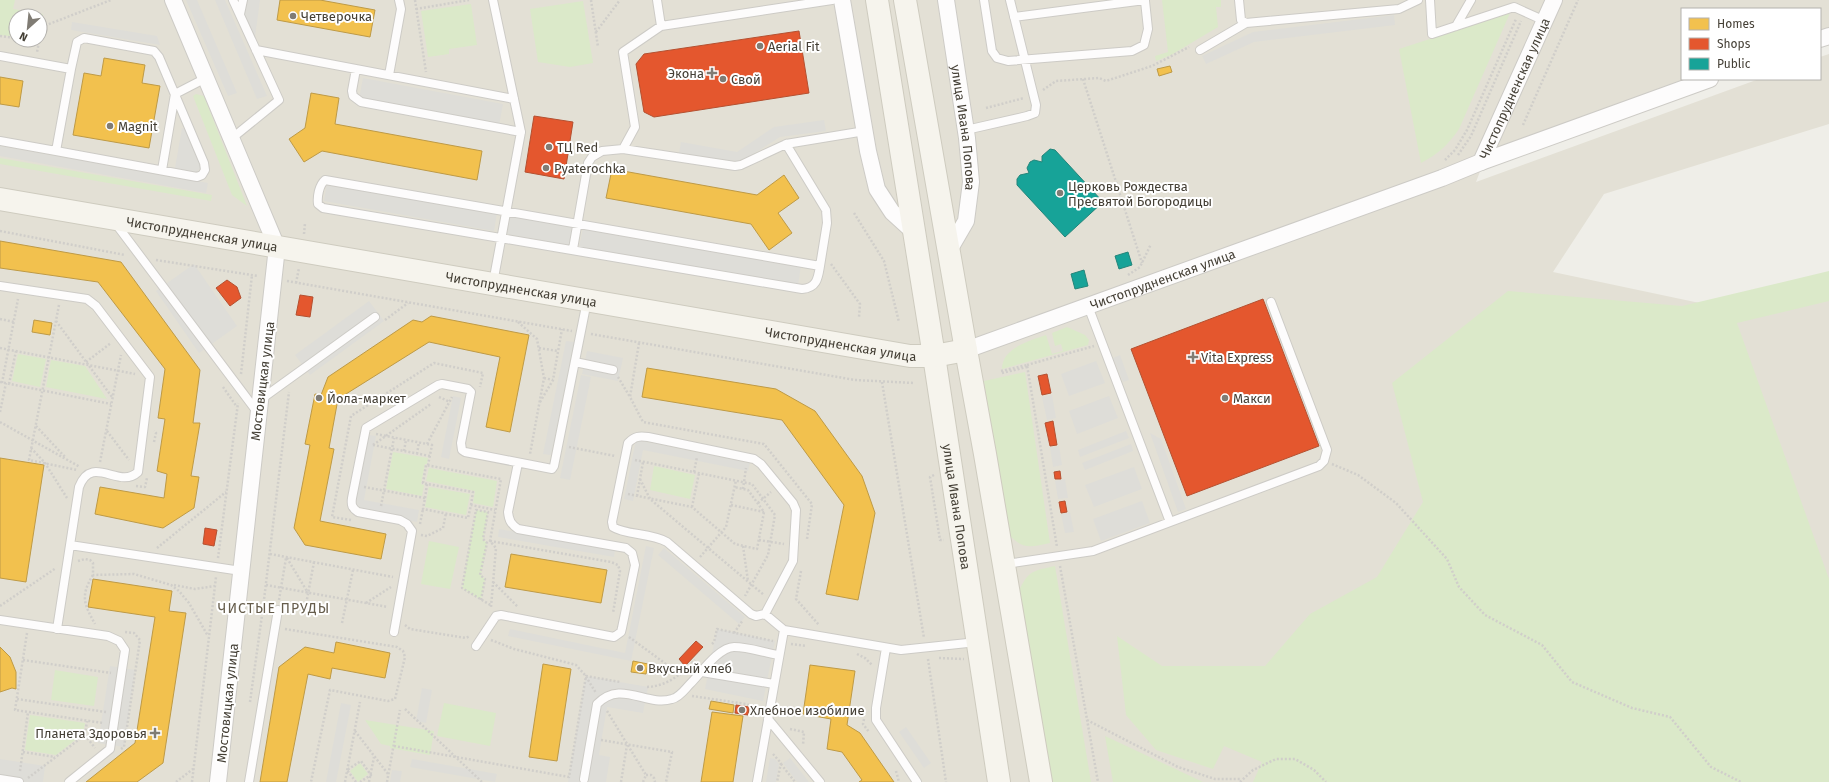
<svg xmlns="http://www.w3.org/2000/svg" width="1829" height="782" font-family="'Fira Sans',sans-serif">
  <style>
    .residential { fill: #e3e0d5; fill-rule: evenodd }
    .green { fill: #dbe9c9 }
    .parking { fill: #deddd8 }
    .homes { fill: #f2c14e; stroke: #be9a46 }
    .shops { fill: #e4572e; stroke: #b45030 }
    .public { fill: #17a398; stroke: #24857a }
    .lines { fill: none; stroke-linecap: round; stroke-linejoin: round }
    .service-casing { stroke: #cdcbc6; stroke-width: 10 }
    .minor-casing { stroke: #cdcbc6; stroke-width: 18 }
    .secondary-casing { stroke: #cecbbf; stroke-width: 24 }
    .path { stroke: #d0ceca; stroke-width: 2.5; stroke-dasharray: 2 2; stroke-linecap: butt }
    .service { stroke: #fdfcfc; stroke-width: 8 }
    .minor { stroke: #fdfcfc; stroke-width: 16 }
    .secondary { stroke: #f6f4ed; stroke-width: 22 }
    .poi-dot { fill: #807c74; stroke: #fff; stroke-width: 1.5 }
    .labels { text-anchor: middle; stroke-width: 4; stroke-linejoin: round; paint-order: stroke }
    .poi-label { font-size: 13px; fill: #443f35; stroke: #fff; text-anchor: start }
    .street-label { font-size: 13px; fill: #443f35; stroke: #fff }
    .neighbourhood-label { font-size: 14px; letter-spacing: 1px; fill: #665d4c; stroke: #fff }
  </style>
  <rect width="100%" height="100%" fill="#efeee8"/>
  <!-- residential -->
  <path class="residential" d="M0 0H1829V38L1820 41V9H1682V79H1717L1482 166 1476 182 1759 79H1820V57L1829 54V124L1604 194 1553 272 1728 309 1829 297V782H0ZM16 16H40V40H16Z"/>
  <!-- green -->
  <path class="green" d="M0 0H15L13 9 43 14 40 31V16H16V37L0 35Z
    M1162 0H1221V7H1216L1218 27 1171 55 1156 61 1155 56 1168 52Z
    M583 1 593 63 570 67 538 62 530 9Z
    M471 4 477 45 449 49V54L428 57 421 11Z
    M1510 13 1459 129C1448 145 1438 154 1421 163L1399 49Z
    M196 94 204 96 247 206 232 195 193 96Z
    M0 158 212 195 211 201 0 164Z
    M1829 271V301L1737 323 1829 579V782H1253L1262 762 1224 746 1213 769 1156 750 1126 715 1117 636 1162 666H1265L1310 614 1377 577 1423 502 1392 383 1508 291 1682 306Z
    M1067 327 1085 335 1089 340 1088 345 1002 369C1002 348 1029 341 1046 335L1052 354 1063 351 1061 344 1055 346 1052 333Z
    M18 354 46 359 40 387 12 381Z
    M51 360 85 366 107 399 46 387Z
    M1025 372 1050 543C1031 547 1024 550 1009 535L984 381Z
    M393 452 428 458 427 464H425L421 484 424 485 422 496 386 489Z
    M654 466 695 475 690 499 650 490Z
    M429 468 497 481 493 507 473 503 475 491 426 481Z
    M429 487 470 494 466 515 425 507Z
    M476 510 488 512 483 539 487 543 481 575 485 579 481 600 462 588Z
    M429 541 459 547 450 589 421 584Z
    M1055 566 1091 782H1047L1018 593C1028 570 1033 571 1055 566Z
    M55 670 98 677 94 706 51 700Z
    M444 703 496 713 490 746 437 736Z
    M30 715 85 723 83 734 56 755 25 750Z
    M365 720 434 731 430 755 390 748V746L381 744Z
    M1105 736 1203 782H1113Z
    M360 763 368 774 358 782 350 771Z"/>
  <!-- parking -->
  <path class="parking" d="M186 0H197L237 93 228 96Z
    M215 0H225L267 96 257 99Z
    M238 0H260L255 37Z
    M1394 15 1395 25 1254 42 1206 64 1202 56 1253 32Z
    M72 22 157 36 160 45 71 30Z
    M363 78 503 104 499 125 359 99Z
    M824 120 826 131 780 137 739 163 679 153 681 142 737 152 774 127Z
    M182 128 187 129 201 161V168L196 172 175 168Z
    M0 146 208 183 206 193 0 156Z
    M327 182 497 213 494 231 324 201Z
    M510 215 573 226 570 245 507 234Z
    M583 228 801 266 798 285 579 247Z
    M194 264 237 326 199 353 156 291Z
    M369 301 384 321 310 375 295 355Z
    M566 341 574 342 551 455 543 454Z
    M587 351 623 358 618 381 582 374Z
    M1120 355 1129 380 1123 382 1113 358Z
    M1096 361 1105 383 1069 396 1061 374Z
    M581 375 591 377 570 480 560 478Z
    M1052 395 1056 418 1047 420 1042 397Z
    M453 396 461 398 449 459 441 457Z
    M1109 396 1118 418 1077 434 1069 411Z
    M1126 431 1129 438 1080 457 1078 450Z
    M1150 433 1161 439 1186 509 1178 512Z
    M368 435 376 436 364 500 419 510 417 522 362 512 355 501Z
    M636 440 750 463 748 471 643 450 633 501 624 499Z
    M1131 444 1133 451 1085 470 1082 463Z
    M1059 446 1062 465 1053 467 1050 447Z
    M1134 467 1142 489 1094 507 1085 485Z
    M1065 479 1068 498 1058 499 1055 481Z
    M1142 501 1150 523 1101 541 1093 519Z
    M1070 512 1074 532 1065 533 1061 514Z
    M499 529 615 549 614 557 498 537Z
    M646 546 654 548 631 661 508 636 510 629 625 653Z
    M664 548 745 617 739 624 658 555Z
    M717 629 775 641 763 701 705 689Z
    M110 666 135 670 124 747 98 743Z
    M586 676 648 687 643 713 607 707 599 755 610 757 606 782H568Z
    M422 688 432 690 426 723 416 721Z
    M341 703 351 705 336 782H326Z
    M906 727 931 763 924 768 899 732Z
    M770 758 775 759 779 764 776 782H766Z
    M790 758 809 782H797L783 763Z
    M0 759 45 766 43 782H0Z
    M412 759 497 774 495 782 410 767Z
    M392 770 402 771 400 782H390Z"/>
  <!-- homes -->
  <path class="homes" d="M280 0H320L375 10 370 37 277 20Z
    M104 58 145 65 142 83 160 86 149 148 73 135 84 73 101 76Z
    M1170 66 1172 72 1159 76 1157 69Z
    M0 77 23 81 19 107 0 104Z
    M311 93 339 98 335 124 482 151 477 180 322 151 304 162 289 139 305 128Z
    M612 169 757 195 784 175 799 198 778 213 792 233 769 250 751 224 606 198Z
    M0 241 121 262 200 370 193 423H200L191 476 199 477 194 508 163 528 95 514 100 487 164 498 167 474 157 471 165 419 158 418 165 369 98 282 0 268Z
    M431 316 529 335 510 432 486 427 500 357 429 342 338 399 329 448 334 449 320 521 386 534 381 559 305 545 294 528 310 445 305 444 315 394 321 395 328 377 413 320 422 322Z
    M34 320 52 323 50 335 32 332Z
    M647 368 776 389 815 411 862 476 875 513 858 600 826 594 844 505 782 420 642 397Z
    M0 458 44 465 26 582 0 578Z
    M511 554 607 570 601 603 505 587Z
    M93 579 172 591 169 611 186 613 163 763 137 782H86L135 743 155 617 88 607Z
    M336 642 390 653 385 678 332 668 330 679 308 674 287 782H260L279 667 305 647 334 653Z
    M0 647 10 657 16 672V689L12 688 0 692Z
    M633 661 648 664 646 674 631 672Z
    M543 664 571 669 557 761 529 757Z
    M810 665 855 671 847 725 860 733 894 782H859L862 780 842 752 827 749 831 719 803 714Z
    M711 701 734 705 733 713 709 709Z
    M712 712 743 716 733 782H701Z"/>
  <!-- shops -->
  <path class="shops" d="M799 31 809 93 654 117 644 112 636 64 644 54Z
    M534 116 573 122 564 179 525 172Z
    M227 280 237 287 241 298 230 306 216 288Z
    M300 295 313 297 310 317 296 315Z
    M1263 299 1319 446 1187 496 1131 349Z
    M1047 374 1051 393 1042 395 1038 376Z
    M1053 421 1057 445 1050 446 1045 423Z
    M1060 471 1061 479H1055L1054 472Z
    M1065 501 1067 512 1061 513 1059 502Z
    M205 528 217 530 214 546 203 544Z
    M696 641 703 647 685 666 679 659Z
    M736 705 749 707 748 715 735 713Z"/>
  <!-- public -->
  <path class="public" d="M1050 149 1055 150 1103 202 1065 237 1017 185V179L1020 175 1029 173 1027 168 1030 162 1034 160 1042 162V156Z
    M1128 252 1132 265 1119 269 1115 256Z
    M1084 270 1088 286 1075 289 1071 274Z"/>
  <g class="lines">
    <!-- service casing -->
    <g class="service-casing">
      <path id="service" d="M493 0 521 132
        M657 0 661 26
        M984 0 992 51 997 58 1008 61 1132 51 1144 45 1148 29 1145 1
        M1239 0 1241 20 1246 23 1399 9 1418 0
        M1430 0 1432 34 1514 7 1545 21
        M240 14 243 0
        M1014 17 1145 0
        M1456 26 1471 0
        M256 50 514 99
        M1200 50 1246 23
        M0 56 71 69 56 151 0 141
        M356 69 352 91 353 96 361 102 521 132 493 283
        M389 75 401 9 399 0
        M966 130 1027 116 1035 113 1036 105 1010 0
        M231 139 279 100 233 0
        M786 144 865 131
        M623 149 635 127 623 52 661 26 832 0
        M56 151 197 177 202 175 205 170 204 163 159 57 154 51 84 38 77 42 71 69
        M162 170 175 94 206 78
        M325 180 820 266C818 278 817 288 802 289L323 208 318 204C317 197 319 185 325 180Z
        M116 224 258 413
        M573 249 588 163 592 157 602 151 623 149 735 166 741 165 786 144 826 210 827 223 820 266
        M0 286 87 299 96 306 150 377 138 472C119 490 92 453 79 487L57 629
        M1088 306 1170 522
        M575 362 613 370
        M260 400 375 317
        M70 545 241 571
        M1006 564 1093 551 1319 466 1324 461 1327 450 1271 302
        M765 614 793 561 796 510 793 503 761 464 754 459 648 437C639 436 635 436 628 443L612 522 613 527C625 535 651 533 667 542L751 614 756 616 765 614 784 630 901 650 977 642
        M0 620 108 636 119 641 125 650 110 749 69 782
        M394 632 412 531 407 524 400 520 358 512C352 508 351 505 352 498L366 428 438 385 442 384 468 389 471 392 461 443 462 450 465 452 552 469 554 466 587 301
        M476 646 496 616 501 615 614 637 621 632 622 628 635 565 632 553 626 548 518 529C511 524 509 521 508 512L518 463
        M886 648 876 708V720L917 782
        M702 672 774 684
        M768 719 820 782
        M0 779 19 782
        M584 779 597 704C621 679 646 707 672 699 680 697 685 689 690 684 701 673 719 647 734 647 749 647 765 653 779 655
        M249 782 278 610
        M757 782 784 630"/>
    </g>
    <!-- minor casing -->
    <g class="minor-casing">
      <g id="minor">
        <path d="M173 0 277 247 218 782"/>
        <path d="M842 0 868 151 877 189 892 212 914 232"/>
        <path id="s1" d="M946 0 967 138 971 182 966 221 948 252"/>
        <path d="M1820 39 1829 36"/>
        <path d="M1481 162 1710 79"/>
        <path id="s2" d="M966 350 1442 178 1481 162 1554 0"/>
      </g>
    </g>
    <!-- secondary casing -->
    <g class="secondary-casing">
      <g id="secondary">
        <path id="s3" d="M877 0 934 356 999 782"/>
        <path d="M905 0 966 350 985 454 1041 782"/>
        <path id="s4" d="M0 199 910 356H934L966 350"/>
      </g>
    </g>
    <!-- path -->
    <path class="path" d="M415 0 426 72
      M591 0 598 47
      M416 9 469 0
      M596 32 620 0
      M0 36 16 38
      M40 36 44 26 111 0
      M27 40 39 42 37 52
      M1083 79 1142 263
      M1043 90 1056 81 1099 78 1106 81 1152 66 1189 47
      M986 108 1024 98
      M1523 125 1578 0
      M1458 155 1471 136 1521 21
      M1445 160 1455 150 1467 130 1516 19
      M854 213 884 261 899 322
      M0 231 125 255
      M304 234 305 223
      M156 260 258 276
      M831 264 860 304 859 317
      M1128 275 1140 267 1151 244
      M287 281 572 331
      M296 283 299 268
      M59 305 29 460 77 470
      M0 319 14 322
      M385 320 408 303
      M56 321 112 397
      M518 322 537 339 544 378 530 454
      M591 334 855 380 914 383
      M639 343 630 397 643 422 764 444 812 504 807 539
      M0 348 135 374
      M539 348 558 351
      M86 362 111 343
      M1027 365 1094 346
      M1001 371 1027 365 1057 547
      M1002 373 1027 367
      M241 374 252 275
      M618 377 630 397
      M544 378 553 380
      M0 382 111 404
      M882 382 924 638
      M2 383 18 299
      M9 384 16 351
      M223 387 237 407
      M439 397 450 402
      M540 402 553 380 562 329
      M0 412 6 383
      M0 422 80 467
      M36 426 65 457
      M107 431 129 460
      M376 434 432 445 428 465
      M154 442 156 433 154 431
      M427 444 452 397
      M373 445 431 404
      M373 445 430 456
      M569 447 615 456
      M31 448 45 463 67 498
      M404 451 406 440
      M417 454 419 442
      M635 460 752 484 775 515 768 555 745 596
      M100 462 121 355
      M1332 464 1358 475 1396 503 1447 559 1459 587 1485 615 1542 645 1572 682 1632 708 1670 717 1711 767 1741 782
      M694 472 697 457
      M934 475 930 477 940 540H944
      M640 479 650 499 764 595
      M427 484 423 483 426 465 501 479 490 541 496 548 491 607
      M136 486 145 487 147 478
      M364 487 425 498 423 509 468 518 471 505 495 510
      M743 489 746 468
      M628 494 692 507 735 544 757 549 764 512 748 490 734 487
      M637 496 643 462
      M425 498 427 484 473 492 471 505
      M758 503 771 492
      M731 505 764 512
      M381 506 394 438
      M692 507 699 473
      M351 520 332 517 351 416 434 363 483 373 480 387
      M420 524 423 509
      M421 535 427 536 443 528 446 513
      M759 540 784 544
      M490 541 611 562 618 565 620 571 613 613
      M743 546 748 581
      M157 548 226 492
      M270 554 393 577
      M700 557 726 527 736 480
      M218 558 238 403
      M287 558 308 593
      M78 561 85 559 90 560 93 563V575L134 574 171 585 179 591 189 603 208 636
      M1060 566 1098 782
      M801 571 796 599 819 625
      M93 575C80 596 84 604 95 624
      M493 582 518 607
      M174 585 195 589 215 586
      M266 585 388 607
      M279 600 286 558
      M481 600 485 579 480 575 487 543 483 539 488 512 476 510 462 588 492 606
      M366 603 391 587
      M0 606 56 568
      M304 615 314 562
      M342 623 353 570
      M405 625 410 629 466 638 470 636
      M285 629 397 647 403 651 405 657 395 699 388 701 330 690 311 782
      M27 633 15 710 103 723
      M734 633 743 620
      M629 637 681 675
      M491 640 514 649 576 665 585 675 596 693
      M712 644 714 642 717 629 773 641
      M791 644 806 646
      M857 654 865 658 872 665
      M939 658 964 659
      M928 659 946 782
      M23 660 111 673
      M647 687C668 686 681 674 695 660
      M692 696 746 704 754 707 757 715
      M17 699 106 712
      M250 702 263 608 289 392
      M405 709 482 782
      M607 711 646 775
      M864 719 863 724 869 732
      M1087 720 1178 767 1215 779H1241
      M790 729 804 732 803 745
      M355 731 388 774
      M85 735 95 748
      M601 740 672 752 666 782
      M394 746 569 777 586 676 620 682
      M121 749 124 747 140 640 134 633 125 632
      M23 752 55 757
      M773 754 781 763 777 782
      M781 764 795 782
      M20 771 28 712
      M896 771 899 782
      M646 775H651L654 778 655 782
      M28 778 85 735 87 721
      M176 782 193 769
      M192 782 216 577
      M345 782 360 702
      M356 782 347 770 361 761 371 775 360 782
      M369 782 374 757
      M387 782 400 710
      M621 782 627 745
      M643 782 646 775
      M1240 782 1253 770 1276 759H1295L1314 770 1326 782"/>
    <!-- service -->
    <use href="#service" class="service"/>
    <!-- minor -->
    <use href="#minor" class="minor"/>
    <!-- secondary -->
    <use href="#secondary" class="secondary"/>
  </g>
  <!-- markers -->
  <g class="poi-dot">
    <circle cx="293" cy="16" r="4"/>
    <circle cx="760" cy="46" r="4"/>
    <path d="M710 67h4v4h4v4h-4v4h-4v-4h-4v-4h4z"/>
    <circle cx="723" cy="79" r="4"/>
    <circle cx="110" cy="126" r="4"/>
    <circle cx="549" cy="147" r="4"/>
    <circle cx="546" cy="168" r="4"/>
    <circle cx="1060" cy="193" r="4"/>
    <path d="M1191 351h4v4h4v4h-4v4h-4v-4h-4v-4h4z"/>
    <circle cx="319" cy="398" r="4"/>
    <circle cx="1225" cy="398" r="4"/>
    <circle cx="640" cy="668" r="4"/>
    <circle cx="742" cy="710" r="4"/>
    <path d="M153 727h4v4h4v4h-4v4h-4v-4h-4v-4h4z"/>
  </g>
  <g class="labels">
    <!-- poi labels -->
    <g class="poi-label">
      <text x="301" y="21">Четверочка</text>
      <text x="768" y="51">Aerial Fit</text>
      <text x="704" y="78" text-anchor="end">Экона</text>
      <text x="731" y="84">Свой</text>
      <text x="118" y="131">Magnit</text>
      <text x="557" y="152">ТЦ Red</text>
      <text x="554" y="173">Pyaterochka</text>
      <text x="1068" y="191">Церковь Рождества<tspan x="1068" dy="15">Пресвятой Богородицы</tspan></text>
      <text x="1201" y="362">Vita Express</text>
      <text x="327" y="403">Йола-маркет</text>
      <text x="1233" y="403">Макси</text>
      <text x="648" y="673">Вкусный хлеб</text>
      <text x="750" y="715">Хлебное изобилие</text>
      <text x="147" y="738" text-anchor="end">Планета Здоровья</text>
    </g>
    <!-- street labels -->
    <g class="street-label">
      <text dy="5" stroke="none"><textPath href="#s2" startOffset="629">Чистопрудненская улица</textPath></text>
      <text dy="5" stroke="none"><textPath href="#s1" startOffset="129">улица Ивана Попова</textPath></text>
      <text dy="5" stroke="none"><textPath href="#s4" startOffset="205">Чистопрудненская улица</textPath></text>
      <text dy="5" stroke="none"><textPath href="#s2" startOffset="209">Чистопрудненская улица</textPath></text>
      <text dy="5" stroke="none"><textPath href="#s4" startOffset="529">Чистопрудненская улица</textPath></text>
      <text dy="5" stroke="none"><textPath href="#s4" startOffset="853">Чистопрудненская улица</textPath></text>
      <text transform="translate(262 381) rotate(-83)" y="5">Мостовицкая улица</text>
      <text dy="5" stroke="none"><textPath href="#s3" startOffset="513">улица Ивана Попова</textPath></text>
      <text transform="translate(227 703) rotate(-84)" y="5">Мостовицкая улица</text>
    </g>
    <!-- neighbourhood labels -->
    <g class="neighbourhood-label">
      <text x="274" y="613">ЧИСТЫЕ ПРУДЫ</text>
    </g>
  </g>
  <!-- legend -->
  <rect x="1681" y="8" width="140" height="72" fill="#ffffff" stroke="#b4b2ae"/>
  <rect x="1689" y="18" width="20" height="12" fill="#f2c14e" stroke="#b4b2ae"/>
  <text x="1717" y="28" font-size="12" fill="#443f35">Homes</text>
  <rect x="1689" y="38" width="20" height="12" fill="#e4572e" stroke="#b4b2ae"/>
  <text x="1717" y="48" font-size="12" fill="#443f35">Shops</text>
  <rect x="1689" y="58" width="20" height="12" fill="#17a398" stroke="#b4b2ae"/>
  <text x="1717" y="68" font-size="12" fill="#443f35">Public</text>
  <!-- north arrow -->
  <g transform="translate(28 28) rotate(207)"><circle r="19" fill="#ffffff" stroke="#b4b2ae"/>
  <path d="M0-3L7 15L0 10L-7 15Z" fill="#807c74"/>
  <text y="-6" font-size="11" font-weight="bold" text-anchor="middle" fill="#443f35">N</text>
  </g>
</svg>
